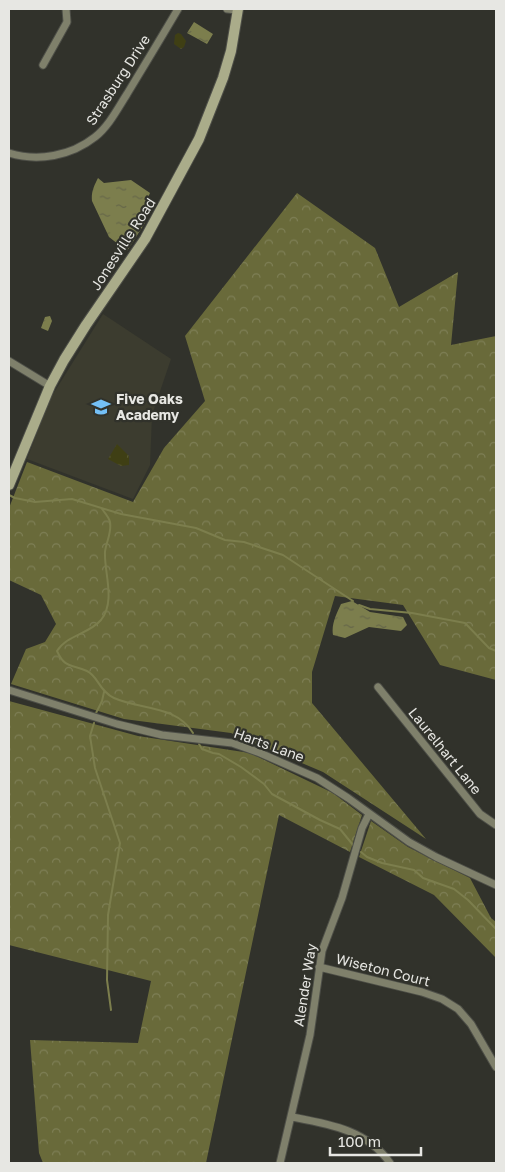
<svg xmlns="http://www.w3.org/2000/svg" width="505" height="1172" font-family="'Golos Text',sans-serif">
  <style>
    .built { fill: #3c3c2f }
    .forest { fill: url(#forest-crowns) }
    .park { fill: url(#park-crowns) }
    .water { fill: url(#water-ripples) }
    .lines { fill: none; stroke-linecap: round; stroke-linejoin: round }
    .stream { stroke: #7c7e4d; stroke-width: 2 }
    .street-casing { stroke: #4e4f48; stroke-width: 9 }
    .secondary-casing { stroke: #4e4f48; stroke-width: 12 }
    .street { stroke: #7f806b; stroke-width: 7 }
    .secondary { stroke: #aaac8a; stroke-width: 10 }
    .labels { text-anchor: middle; stroke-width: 4.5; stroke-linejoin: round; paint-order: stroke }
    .street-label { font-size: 14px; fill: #e7e7e3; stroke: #31322b }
    .poi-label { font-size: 14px; font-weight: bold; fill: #e7e7e3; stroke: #31322b; text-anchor: start }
  </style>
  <defs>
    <pattern id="forest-crowns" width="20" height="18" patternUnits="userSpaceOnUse" patternTransform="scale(1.25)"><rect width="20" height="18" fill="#696a3a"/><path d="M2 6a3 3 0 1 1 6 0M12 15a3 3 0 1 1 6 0" fill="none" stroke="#7e7f56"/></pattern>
    <pattern id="park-crowns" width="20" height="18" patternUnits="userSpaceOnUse" patternTransform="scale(1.25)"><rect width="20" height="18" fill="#3f3f14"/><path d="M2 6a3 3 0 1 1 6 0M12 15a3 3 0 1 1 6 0" fill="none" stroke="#5b5b36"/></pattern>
    <pattern id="water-ripples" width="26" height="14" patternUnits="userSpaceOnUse" patternTransform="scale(1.25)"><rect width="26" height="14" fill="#7c7e4d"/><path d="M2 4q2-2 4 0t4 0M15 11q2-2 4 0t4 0" fill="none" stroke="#666749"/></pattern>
  </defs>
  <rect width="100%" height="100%" fill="#31322b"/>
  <!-- built -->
  <path class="built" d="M103 314 171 359 152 415 150 465 133 499 27 459 50 399Z"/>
  <!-- forest -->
  <path class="forest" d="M297 193 375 248 399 307 458 272 451 345 496 336V680L440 665 403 605 335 596 312 672V703L426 839 323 772 231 733 124 719 11 684 26 649 45 642 56 624 41 595 9 580V508L27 462 133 502 164 448 205 401 185 336Z
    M9 701 138 736 250 753 333 793 362 815 350 852 279 815 206 1163H43L39 1153 30 1040 138 1043 151 981 9 945Z
    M371 821 408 847 470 878 491 918 496 922V958L434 895 359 857Z"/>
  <!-- park -->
  <path class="park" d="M178 33 181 34 186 41 184 47 181 49 174 44 175 35Z
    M117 444 129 456V465L121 466 108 459Z"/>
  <!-- water -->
  <path class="water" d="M194 22 213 34 207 44 187 33Z
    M98 178 104 183 131 180 150 193 140 216 145 223 127 251 109 237 92 201C91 192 94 186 98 178Z
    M50 316 52 321 48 331 41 328 45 317Z
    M352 601 370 612 403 617 407 625 401 631 369 627 345 638 333 635C331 624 337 613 341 604Z"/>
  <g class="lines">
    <!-- stream -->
    <path class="stream" d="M9 495 15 498 35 502 72 499 121 514 196 528 225 540 244 542 283 555 353 601
      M102 509C105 513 109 517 110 522 112 533 106 542 105 552 104 573 116 601 101 620 89 634 67 635 57 651 65 669 72 664 87 671 98 676 99 691 114 698 141 710 176 705 193 733
      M359 605 370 609 412 613 465 623 489 648 496 651
      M96 713 102 701 104 692
      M94 723 90 736 95 768 120 843 108 915 107 980 111 1010
      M199 744 202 749 213 753 219 754 241 767 264 784 272 794 320 820 340 829 353 845
      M361 852 367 857 382 863 414 870 423 878 454 889 468 900 496 929"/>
    <!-- street casing -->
    <g class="street-casing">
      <path id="street" d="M227 9 237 10
        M43 65 67 22 66 9
        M9 153C38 162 71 156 95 137 109 126 118 108 127 94 144 66 161 38 178 9
        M9 361 50 386
        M378 687 480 814 496 825
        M9 690 117 724 162 735 232 743 260 753 317 778 348 798 409 842 436 857 496 885
        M319 967 422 992 442 999 458 1009 471 1024 496 1067
        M292 1117C329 1124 367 1130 390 1163
        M280 1163 310 1035 322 951 342 898 362 828 369 814"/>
    </g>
    <!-- secondary casing -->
    <g class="secondary-casing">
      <path id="secondary" d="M9 485 50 386 64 360 86 325 145 239 199 139 223 78 231 51 238 9"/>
    </g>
    <!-- street -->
    <use href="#street" class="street"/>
    <!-- secondary -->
    <use href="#secondary" class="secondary"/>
  </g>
  <!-- icons -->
  <defs>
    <g id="school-bare" transform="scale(1.5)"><path d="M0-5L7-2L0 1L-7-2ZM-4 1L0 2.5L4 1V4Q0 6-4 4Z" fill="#74c0f6" stroke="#31322b" stroke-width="2.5" paint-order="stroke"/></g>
  </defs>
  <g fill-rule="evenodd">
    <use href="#school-bare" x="101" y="407"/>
  </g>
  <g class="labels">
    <!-- street labels -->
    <g class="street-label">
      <text transform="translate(118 80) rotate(-57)" y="5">Strasburg Drive</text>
      <text transform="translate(123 244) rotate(-57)" y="5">Jonesville Road</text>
      <text transform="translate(269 745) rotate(20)" y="5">Harts Lane</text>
      <text transform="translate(445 751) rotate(51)" y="5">Laurelhart Lane</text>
      <text transform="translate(383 970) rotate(14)" y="5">Wiseton Court</text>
      <text transform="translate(305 985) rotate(-81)" y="5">Alender Way</text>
    </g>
    <!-- poi labels -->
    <g class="poi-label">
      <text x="116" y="404">Five Oaks<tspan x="116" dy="16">Academy</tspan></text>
    </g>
  </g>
  <!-- border -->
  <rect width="505" height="1172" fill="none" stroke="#e7e7e3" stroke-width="20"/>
  <!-- scale -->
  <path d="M330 1147v8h91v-8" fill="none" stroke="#e7e7e3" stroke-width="2.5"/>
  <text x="338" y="1147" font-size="15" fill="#e7e7e3" stroke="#31322b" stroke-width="4" paint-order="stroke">100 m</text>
</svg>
